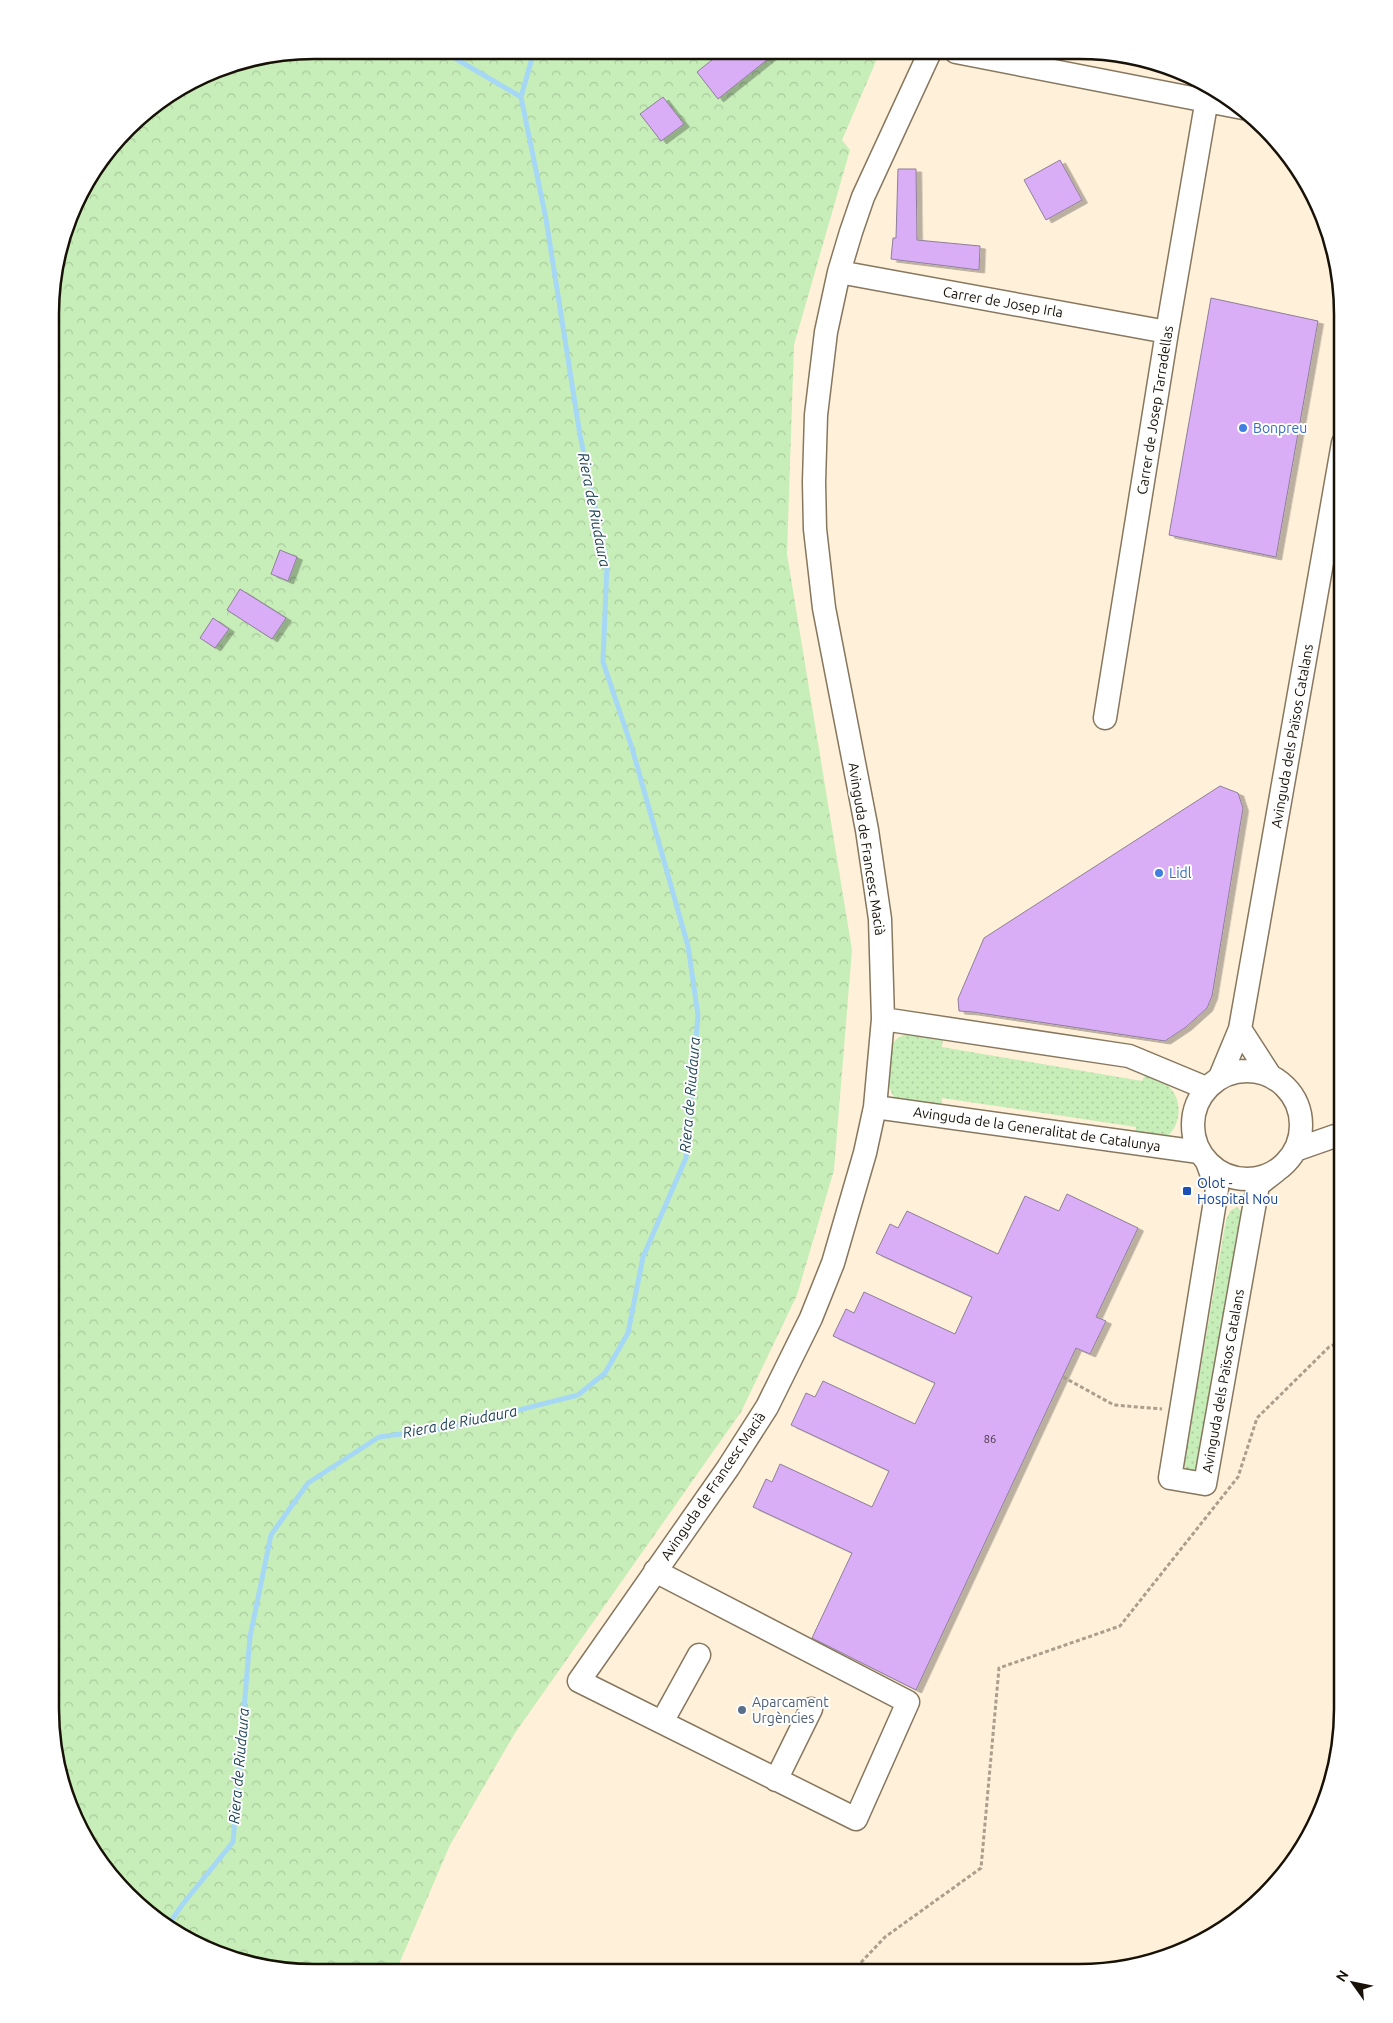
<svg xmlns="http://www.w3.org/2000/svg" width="1393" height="2023" font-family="Ubuntu,sans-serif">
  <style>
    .grass { fill: url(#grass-dots) }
    .park { fill: url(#park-crowns) }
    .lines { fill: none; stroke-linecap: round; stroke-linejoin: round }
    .stream { stroke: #a6d8f5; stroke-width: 5 }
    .building { fill: #d9aef6; stroke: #8e7f99; filter: url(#shadow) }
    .minor-casing { stroke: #87775e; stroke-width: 25 }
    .path { stroke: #aa9e8c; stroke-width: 3; stroke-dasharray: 4 2.5; stroke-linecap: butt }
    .minor { stroke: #fff; stroke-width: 22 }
    .shop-dot { fill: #3f7fe0; stroke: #fff; stroke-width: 2 }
    .transit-dot { fill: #1a4fb4; stroke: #fff; stroke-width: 2 }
    .service-dot { fill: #5c6f8a; stroke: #fff; stroke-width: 2 }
    .labels { text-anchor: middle; stroke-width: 4; stroke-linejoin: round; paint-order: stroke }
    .number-label { font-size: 11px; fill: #483843 }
    .street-label { font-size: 14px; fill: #171107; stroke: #fff }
    .shop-label { font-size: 14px; fill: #366cbe; stroke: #fff; text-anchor: start }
    .transit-label { font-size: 14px; fill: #164399; stroke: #fff; text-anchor: start }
    .service-label { font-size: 14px; fill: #4e5e75; stroke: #fff; text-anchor: start }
    .water-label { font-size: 15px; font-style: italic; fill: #1f4559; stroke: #fff }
    .rim { fill: none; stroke: #171107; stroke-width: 2.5 }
  </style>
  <defs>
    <pattern id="grass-dots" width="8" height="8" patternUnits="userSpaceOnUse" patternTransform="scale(1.25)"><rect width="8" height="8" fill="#c7eeb8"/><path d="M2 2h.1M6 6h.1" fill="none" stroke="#aacb9d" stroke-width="1.8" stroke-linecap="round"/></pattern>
    <pattern id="park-crowns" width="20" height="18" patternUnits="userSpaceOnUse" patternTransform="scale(1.25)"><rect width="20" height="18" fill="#c7eeb8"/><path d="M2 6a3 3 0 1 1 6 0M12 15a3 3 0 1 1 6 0" fill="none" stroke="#aacb9d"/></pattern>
    <filter id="shadow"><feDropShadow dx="5.5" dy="3" stdDeviation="0" flood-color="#0004"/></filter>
  </defs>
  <rect width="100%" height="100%" fill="#fff0da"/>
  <!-- grass -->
  <path class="grass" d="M912 1032 943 1037 942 1047 1142 1081 1147 1071C1166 1082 1182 1093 1178 1117 1176 1126 1173 1132 1166 1137H1135L1136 1127 942 1098 941 1108 896 1099C885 1089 884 1054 894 1042 899 1036 905 1034 912 1032Z
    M1237 1207 1246 1216 1196 1473 1187 1472 1184 1464 1226 1220 1230 1211Z"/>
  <!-- park -->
  <path class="park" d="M314 50 880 52 842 140 850 150 794 345 787 554 852 950 834 1170 797 1295 741 1412 515 1733 450 1845 396 1971H280L213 1953 153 1919 105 1870 77 1826 55 1761 50 1709 52 279 85 182 140 115 229 64Z"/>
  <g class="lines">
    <!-- stream -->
    <path class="stream" d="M441 50 521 97
      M167 1927 182 1905 233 1842 250 1637 271 1535 308 1483 379 1437 452 1427 578 1395 605 1373 628 1333 643 1257 686 1158 698 1015 688 946 632 748 603 662 607 564 580 435 546 219 521 97 534 51"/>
  </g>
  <!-- building -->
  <path class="building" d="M723 51H778L718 99 697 72Z
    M663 97 684 124 661 141 640 114Z
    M1060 160 1082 200 1046 220 1024 180Z
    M898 169H916L917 240 980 246 979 270 891 259 893 238H896Z
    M1211 298 1318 321 1276 557 1169 535Z
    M280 550 297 557 288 581 271 574Z
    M240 589 286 618 272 639 227 610Z
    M213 618 229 629 215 648 200 638Z
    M1220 786 1238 793 1243 808 1212 996 1207 1008 1186 1027 1165 1041 973 1012 959 1011 958 999 984 938Z
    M1067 1194 1138 1228 1096 1317 1106 1321 1090 1354 1076 1348 916 1690 812 1638 852 1553 753 1507 766 1479 772 1482 780 1464 872 1507 889 1471 791 1425 806 1393 815 1397 823 1381 915 1424 935 1383 833 1336 846 1309 854 1313 864 1292 955 1334 972 1297 876 1253 890 1224 898 1228 907 1211 998 1254 1025 1196 1059 1211Z"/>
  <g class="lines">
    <!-- minor casing -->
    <g class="minor-casing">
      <path id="minor" d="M956 52 1243 108
        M839 272 1167 332
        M1105 718 1167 332 1209 87
        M883 1019 1129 1056 1206 1088
        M1240 1029 1269 1074
        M1193 1125a54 54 0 1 1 108 0a54 54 0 1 1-108 0Z
        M1220 1077 1240 1029 1343 443
        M875 1107 1199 1152
        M1295 1150 1335 1136 1343 1137
        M1207 1162 1217 1189 1170 1478 1205 1484 1258 1185 1276 1171
        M655 1571 908 1702 856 1819 579 1681 728 1468 767 1407 811 1318 833 1263 865 1153 875 1107 883 1019 880 919 867 830 824 608 815 529 814 482 816 415 826 332 839 272 851 232 863 197 930 52
        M662 1722 699 1655
        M776 1780 811 1709"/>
    </g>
    <!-- path -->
    <path class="path" d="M1063 1377 1114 1405 1162 1409
      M852 1972 885 1937 981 1868 999 1668 1120 1626 1238 1477 1257 1418 1329 1347 1343 1340"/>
    <!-- minor -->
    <use href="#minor" class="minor"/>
  </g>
  <!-- markers -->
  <g class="shop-dot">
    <circle cx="1243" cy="428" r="5"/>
    <circle cx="1159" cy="873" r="5"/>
  </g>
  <rect class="transit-dot" x="1182" y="1186" width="10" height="10" rx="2.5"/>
  <circle class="service-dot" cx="742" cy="1710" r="5"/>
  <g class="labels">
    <!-- number labels -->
    <g class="number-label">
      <text x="990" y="1443">86</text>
    </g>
    <!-- street labels -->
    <g class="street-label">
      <text transform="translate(1003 302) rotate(10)" y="5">Carrer de Josep Irla</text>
      <text transform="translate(1155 410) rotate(-81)" y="5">Carrer de Josep Tarradellas</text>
      <text transform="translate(1292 736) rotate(-80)" y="5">Avinguda dels Països Catalans</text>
      <text transform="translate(867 849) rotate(81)" y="5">Avinguda de Francesc Macià</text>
      <text transform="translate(1037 1129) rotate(8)" y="5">Avinguda de la Generalitat de Catalunya</text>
      <text transform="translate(1223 1381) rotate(-80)" y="5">Avinguda dels Països Catalans</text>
      <text transform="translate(713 1486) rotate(-56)" y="5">Avinguda de Francesc Macià</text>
    </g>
    <!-- shop labels -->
    <g class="shop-label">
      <text x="1253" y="433">Bonpreu</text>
      <text x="1169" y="878">Lidl</text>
    </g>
    <!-- transit labels -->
    <g class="transit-label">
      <text x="1197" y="1188">Olot -<tspan x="1197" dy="16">Hospital Nou</tspan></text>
    </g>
    <!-- service labels -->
    <g class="service-label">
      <text x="752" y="1707">Aparcament<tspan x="752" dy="16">Urgències</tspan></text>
    </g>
    <!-- water labels -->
    <g class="water-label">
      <text transform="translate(594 510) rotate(79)" y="5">Riera de Riudaura</text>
      <text transform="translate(690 1095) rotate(-85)" y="5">Riera de Riudaura</text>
      <text transform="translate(460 1422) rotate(-11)" y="5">Riera de Riudaura</text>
      <text transform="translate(239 1766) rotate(-85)" y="5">Riera de Riudaura</text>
    </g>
  </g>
  <!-- crop -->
  <path d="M0 0H1393V2023H0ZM314 59H1079A255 255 0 0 1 1334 314V1709A255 255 0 0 1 1079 1964H314A255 255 0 0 1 59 1709V314A255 255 0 0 1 314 59Z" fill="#fff" fill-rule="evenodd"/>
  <path class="rim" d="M314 59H1079A255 255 0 0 1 1334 314V1709A255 255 0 0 1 1079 1964H314A255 255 0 0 1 59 1709V314A255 255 0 0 1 314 59Z"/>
  <!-- north arrow -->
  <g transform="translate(1353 1983) rotate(303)" stroke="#ffffff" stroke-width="4" paint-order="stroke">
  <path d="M0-4L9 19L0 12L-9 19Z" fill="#171107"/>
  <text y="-8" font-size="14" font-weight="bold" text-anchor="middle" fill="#171107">N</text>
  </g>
</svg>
